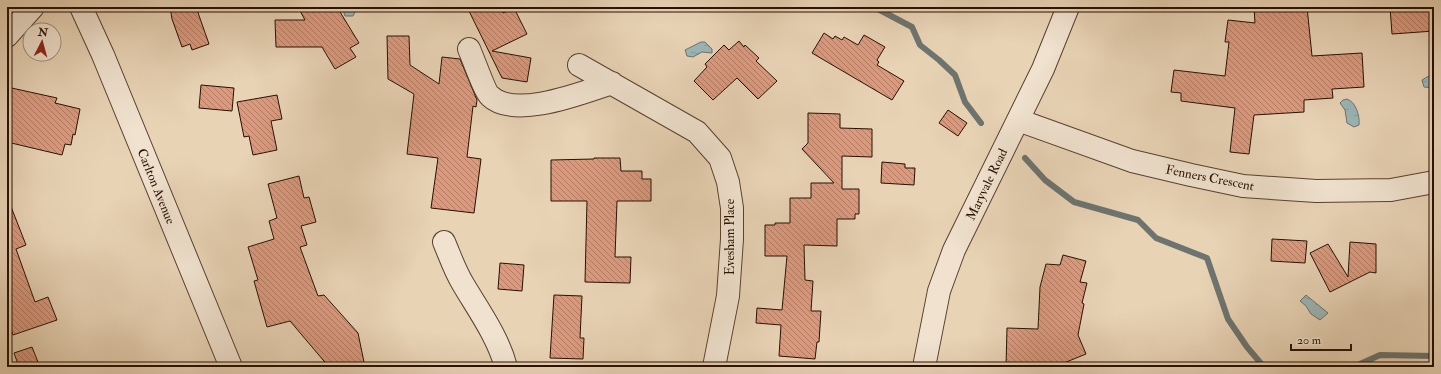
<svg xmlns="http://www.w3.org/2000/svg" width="1441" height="374" font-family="'IM FELL Double Pica',serif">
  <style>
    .water { fill: url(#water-ripples); stroke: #6d746f }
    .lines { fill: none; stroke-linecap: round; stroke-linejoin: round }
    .stream { stroke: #6d746f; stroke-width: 6 }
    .building { fill: url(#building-back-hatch); stroke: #271002 }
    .minor-casing { stroke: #57412f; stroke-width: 24 }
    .minor { stroke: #f0e2cf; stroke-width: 22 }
    .labels { text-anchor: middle; stroke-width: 3.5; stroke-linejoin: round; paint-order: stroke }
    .street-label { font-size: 13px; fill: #271002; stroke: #f0e2cf }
  </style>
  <defs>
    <pattern id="water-ripples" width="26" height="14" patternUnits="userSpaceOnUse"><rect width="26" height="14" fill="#9bb6b7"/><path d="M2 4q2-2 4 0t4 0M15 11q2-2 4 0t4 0" fill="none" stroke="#869b9c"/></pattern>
    <pattern id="building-back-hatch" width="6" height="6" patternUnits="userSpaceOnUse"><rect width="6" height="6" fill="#db9a7e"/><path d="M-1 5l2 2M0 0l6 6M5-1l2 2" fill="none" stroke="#b27c65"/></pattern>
  </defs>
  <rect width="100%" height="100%" fill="#e8d3b5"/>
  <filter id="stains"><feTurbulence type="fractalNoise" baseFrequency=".005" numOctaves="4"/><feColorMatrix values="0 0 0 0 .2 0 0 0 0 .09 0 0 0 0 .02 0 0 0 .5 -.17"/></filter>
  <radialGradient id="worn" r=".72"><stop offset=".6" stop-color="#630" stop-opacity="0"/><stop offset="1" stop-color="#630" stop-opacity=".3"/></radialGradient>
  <!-- water -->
  <path class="water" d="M342 7H353L356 10 353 16H345Z
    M701 42H705L712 49V53L702 52 693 57 687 56 685 50Z
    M1434 75V88L1424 87 1422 80 1427 77Z
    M1347 99C1356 102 1360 116 1359 125L1354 127 1347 123 1345 110 1340 103 1343 100Z
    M1306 295 1328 313 1320 320 1311 314 1306 306 1300 301Z"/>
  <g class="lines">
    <!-- stream -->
    <path class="stream" d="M874 7 912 27 920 45 939 60 955 75 965 102 981 123
      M1025 158 1045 180 1074 202 1138 220 1156 238 1207 258 1228 319 1247 347 1264 367
      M1358 367 1360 364 1380 355 1434 356"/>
  </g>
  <!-- building -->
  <path class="building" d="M170 7H196L209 44 192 50 190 44 182 47 172 19Z
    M298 7H337L359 43 350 48 356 57 335 69 322 47H276L275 20H305Z
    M467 7H500L503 13 514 8 527 34 492 51 531 58 527 82 502 78Z
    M1254 7H1307L1312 56 1362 53 1364 87 1332 89 1333 98 1304 100V112L1254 115 1249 154 1230 152 1235 108 1181 101V93L1171 92 1174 70 1225 76 1229 42H1225L1228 20 1255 23Z
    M1390 7H1434V31L1392 34Z
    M824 33 833 39 835 36 842 40 844 37 858 45 864 35 885 47 877 60 879 62 877 65 904 81 892 100 812 53Z
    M387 36H409L410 65 439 84 442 57 460 59 477 100 476 107 473 106 467 157 481 159 474 213 431 208 438 158 407 154 414 94 388 79Z
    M739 41 744 47 745 45 759 58 756 61 777 81 758 99 737 78 713 100 694 81 707 67 705 64 724 45 729 50Z
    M201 85 234 88 232 111 199 108Z
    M7 87 57 98 55 103 80 109 75 135 73 134 71 145 65 144 62 155 7 142Z
    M277 95 282 119 271 121 277 150 253 155 249 136 244 137 237 102Z
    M948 110 967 123 958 136 939 123Z
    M808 113 840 114V128L872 129V157L842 156V189H859V214H855V219H837V246L804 245 805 280 813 281 811 311H821L819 342H817L815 359 779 356 781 325 756 323 757 308 782 310 787 256H765V225H775V223H790V198H811V183H834L802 149 808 143Z
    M594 158H620L621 171H642V179H651V201H617L615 257H631L630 283 585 282 587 201H551V160L594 159Z
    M882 162 905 164V168H915L914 185 881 183Z
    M299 176 304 198 309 197 316 222 301 226 307 245 300 247 318 296 324 295 358 333 365 367H329L290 321 267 327 254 281 258 280 248 247 274 239 269 221 277 218 268 184Z
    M8 199 26 245 16 249 35 302 48 297 57 320 13 335 7 319V200Z
    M1272 239 1307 241 1305 263 1271 261Z
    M1350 242 1376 244V273L1370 272 1330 292 1310 253 1328 244 1348 277Z
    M1063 255 1086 261 1080 282 1087 283 1082 303 1084 304 1078 335 1086 354 1054 367 1006 366 1007 328 1038 329 1040 287 1046 264 1060 265Z
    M500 263 524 265 522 291 498 289Z
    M554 295 582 296 580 338H584L583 359 550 358Z
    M32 347 40 367H19L14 353Z"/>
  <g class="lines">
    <!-- minor casing -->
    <g class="minor-casing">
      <path id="minor" d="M81 7 103 55 231 367
        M7 36 33 7
        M469 49C473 58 485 92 490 96 515 120 584 92 612 83
        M579 65 697 132 720 158 728 182 732 208V239L728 296 714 367
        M1018 120 1132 161 1191 175 1243 186 1316 191 1391 190 1434 182
        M444 242C450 256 455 271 463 284 479 311 498 337 506 367
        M924 367 939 291 954 250 1043 69 1068 7"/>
    </g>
    <!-- minor -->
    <use href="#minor" class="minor"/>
  </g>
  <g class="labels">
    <!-- street labels -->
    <g class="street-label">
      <text transform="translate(1210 177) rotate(11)" y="5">Fenners Crescent</text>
      <text transform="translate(986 184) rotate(-64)" y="5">Maryvale Road</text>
      <text transform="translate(157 186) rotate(68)" y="5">Carlton Avenue</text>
      <text transform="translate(729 237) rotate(-90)" y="5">Evesham Place</text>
    </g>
  </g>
  <!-- margin -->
  <rect width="1441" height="374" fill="none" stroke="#e8d3b5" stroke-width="24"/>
  <rect x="8" y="8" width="1425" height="358" fill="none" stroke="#271002" stroke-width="2"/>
  <rect x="12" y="12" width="1417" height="350" fill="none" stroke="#271002"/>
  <!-- north arrow -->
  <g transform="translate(42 42) rotate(6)"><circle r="19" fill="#f0e2cf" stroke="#a08e7d"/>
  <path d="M0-3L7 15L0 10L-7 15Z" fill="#8f2418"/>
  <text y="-6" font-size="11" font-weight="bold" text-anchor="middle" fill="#271002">N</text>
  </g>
  <!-- scale -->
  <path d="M1291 344v6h60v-6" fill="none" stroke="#271002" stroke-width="2"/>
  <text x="1297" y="344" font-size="12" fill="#271002" stroke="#f0e2cf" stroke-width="3" paint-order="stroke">20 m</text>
  <rect width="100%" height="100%" filter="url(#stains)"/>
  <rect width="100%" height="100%" fill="url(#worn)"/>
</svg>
